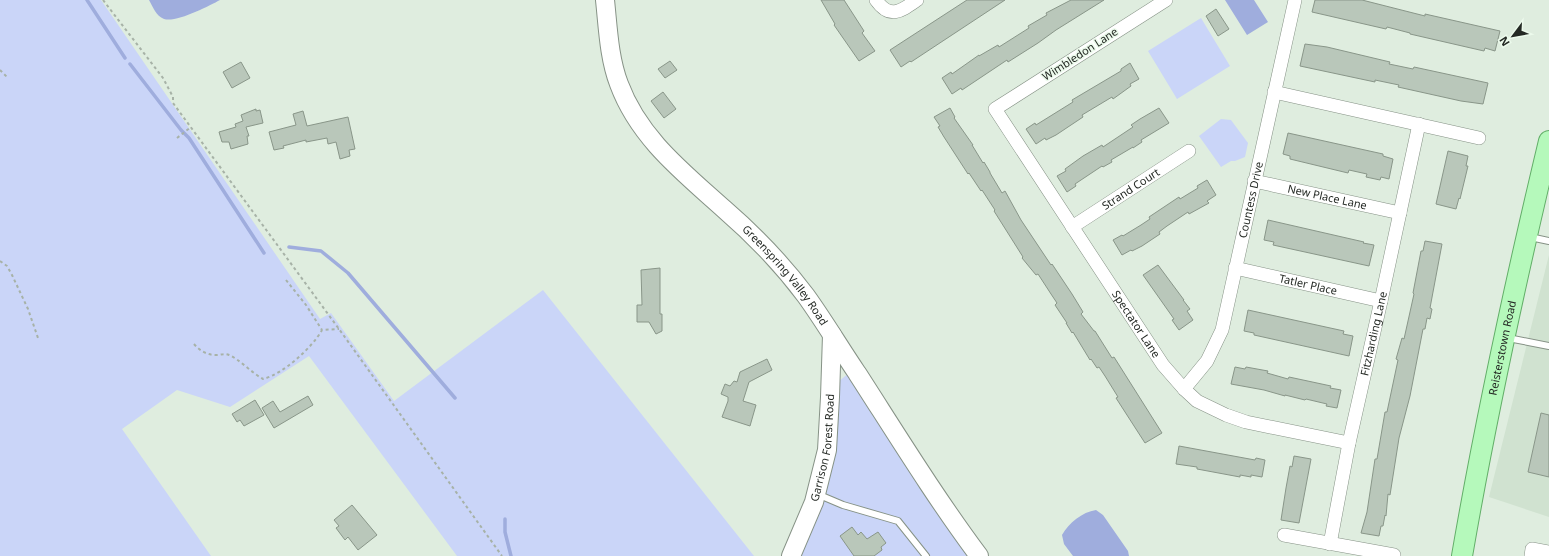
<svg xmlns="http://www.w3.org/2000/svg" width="1549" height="556" font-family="'Noto Sans',sans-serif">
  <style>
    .built { fill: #d0e2d0 }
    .green { fill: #cad5f8 }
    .water { fill: #9faddd }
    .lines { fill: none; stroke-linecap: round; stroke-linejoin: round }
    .stream { stroke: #9faddd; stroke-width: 3.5 }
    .building { fill: #b9c7ba; stroke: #899689 }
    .service-casing { stroke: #869286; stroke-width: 8 }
    .minor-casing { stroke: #869286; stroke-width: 14 }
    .secondary-casing { stroke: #869286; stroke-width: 20 }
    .primary-casing { stroke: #62ae68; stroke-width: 22 }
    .path { stroke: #a7b2a7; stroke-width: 2; stroke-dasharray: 3 3; stroke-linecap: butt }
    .service { stroke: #fff; stroke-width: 6 }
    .minor { stroke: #fff; stroke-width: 13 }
    .secondary { stroke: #fff; stroke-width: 18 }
    .primary { stroke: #b5f9bb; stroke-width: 20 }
    .labels { text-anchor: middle; stroke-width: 3; stroke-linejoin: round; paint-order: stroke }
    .street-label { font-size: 11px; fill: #242924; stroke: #ecfaec }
  </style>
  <rect width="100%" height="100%" fill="#dfeddf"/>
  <!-- built -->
  <path class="built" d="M1549 255V517L1489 497Z"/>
  <!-- green -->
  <path class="green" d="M0 0H101L320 319 331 313 394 401 543 290 754 556H457L309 356 230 407 177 390 122 429 211 556H0Z
    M1201 18 1230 66 1177 99 1148 51Z
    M1221 119 1231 120 1248 143 1245 157 1235 161H1231L1221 167 1199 136Z
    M849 373 971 556H797L838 382Z"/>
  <!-- water -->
  <path class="water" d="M149 0H220C209 6 176 23 164 19 156 16 153 7 149 0Z
    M1225 0H1254L1268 22 1247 35Z
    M1096 510 1103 515 1128 551 1129 556H1073L1064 544 1062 535C1069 523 1082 512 1096 510Z"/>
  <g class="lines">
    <!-- stream -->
    <path class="stream" d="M87 0 125 58
      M130 64 181 130 189 138 264 253
      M289 247 321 251 348 273 455 398
      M505 519V532L511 556"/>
  </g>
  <!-- building -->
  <path class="building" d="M821 0H844L864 31 862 33 875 51 859 61 834 25 835 24Z
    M967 0H1005L911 62 910 61 901 67 890 50Z
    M1071 0H1104L1056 30 1038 43 1008 62 1007 60 962 90 961 88 952 94 942 78 951 72 952 74 979 55V56L998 45 999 47 1029 28 1028 26 1047 15 1046 13Z
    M1315 0H1362L1425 16V14L1500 31 1495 51 1485 48 1484 51 1410 34V33L1387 27 1386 29 1312 12Z
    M1216 9 1229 29 1218 36 1206 16Z
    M1305 44 1327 47 1390 62 1389 64 1413 69 1414 67 1488 83 1483 104 1461 101 1398 87 1399 85 1375 80V82L1300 66Z
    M670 61 677 70 665 78 658 69Z
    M241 62 250 78 232 88 223 72Z
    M1130 63 1139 79 1130 84 1131 86 1113 99 1112 97 1082 115 1083 117 1056 135 1046 140 1045 138 1036 144 1026 129 1035 123 1036 125 1073 102 1072 100 1121 71V69Z
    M663 92 676 109 664 118 651 101Z
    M950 108 955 117 954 118 973 145H972L983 163 984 162 990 172V173L1002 193 1005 191 1021 220 1051 265 1052 264 1072 294 1083 312 1081 314 1094 331H1095L1112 358 1114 357 1162 433 1145 443 1116 398 1118 397 1105 376 1099 367 1097 368 1091 359 1090 360 1073 332 1072 333 1066 323H1067L1055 305 1057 303 1051 294 1038 274 1036 275 1022 258 1023 257 994 211 995 210 982 190 981 191 969 173 968 174 944 137 938 127 940 126 934 117Z
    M1159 108 1169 123 1141 140 1142 142 1133 148V147L1111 160 1112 162 1103 167 1102 166 1075 184 1076 186 1067 192 1057 176 1066 171 1065 169 1083 156 1102 145 1103 147 1133 127 1131 125 1140 119Z
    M256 109V111L260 110 263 123 246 127 249 136H247L248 144 231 149 229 142H222L219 132 236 127 235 124 243 121 241 115Z
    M303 111 307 126 348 117 355 149 349 150 350 156 340 159 336 142 328 144 327 138 306 142V140L283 146 284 148 274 150 269 132 296 125 293 114Z
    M1288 133 1383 154V156L1393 159 1389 179 1381 177 1380 180 1366 177 1367 174 1349 170 1348 173 1290 159V156L1283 154Z
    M1448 151 1468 156 1466 166H1468L1460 199 1459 198 1456 209 1436 204Z
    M1207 180 1216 195 1207 201 1209 203 1189 214 1188 212 1167 226 1159 232 1160 234 1142 246 1132 251 1131 250 1122 255 1113 240 1122 235 1123 236 1141 225 1150 219 1149 217 1179 197 1180 199 1198 188 1197 186Z
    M1268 220 1364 242 1363 243 1374 245 1369 266 1273 245 1274 242 1264 240Z
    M1425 241 1442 244 1430 308 1432 309 1430 319 1427 318 1425 329H1423L1410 396 1399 438 1390 495 1388 494 1386 516 1385 515 1383 526H1381L1379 536 1361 533 1367 512 1375 459H1377L1385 412H1387L1398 360 1396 359 1402 338 1404 339 1414 294 1413 293 1421 251H1423Z
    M1158 265 1184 300H1183L1190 309 1187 311 1193 320 1179 330 1172 320 1174 319 1143 275Z
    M660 268V314H662V331L656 334 649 322H637V305H642L641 270Z
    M1248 310 1344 331 1343 334 1353 336 1349 356 1254 335V333L1244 331Z
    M767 359 772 370 749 382 743 401 756 405 750 426 722 417 728 401V397L721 394 725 384 730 386 734 381 737 382 740 372Z
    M1235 367 1245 369 1246 367 1268 371 1267 373 1288 379 1289 377 1331 386 1330 388 1341 390 1337 408 1326 406 1327 404 1306 399 1305 400 1285 395V396L1264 390 1231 384Z
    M308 396 313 405 274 428 262 408 273 401 280 412Z
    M255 400 264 415 244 426 240 420 237 422 232 414Z
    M1541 413 1549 415V477L1528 472Z
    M1179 446 1255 460 1256 458 1265 460 1262 477 1251 475V477L1240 475V477L1197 469V467L1176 464Z
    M1294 456 1311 459 1299 523 1281 520 1286 488 1290 466 1292 467Z
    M352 505 377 535 358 550 348 537 345 540 336 528 339 526 334 520Z
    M852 527 858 535 861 532 867 539 878 532 886 543 881 547 882 550 874 556H854L840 536Z"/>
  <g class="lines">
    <!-- service casing -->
    <g class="service-casing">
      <path id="service" d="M1530 237 1549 241
        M1508 338 1549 346
        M817 494 843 505 898 521 926 556"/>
    </g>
    <!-- minor casing -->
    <g class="minor-casing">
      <g id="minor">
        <path d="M876 0C890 20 901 11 917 0"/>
        <path id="s1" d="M1166 0 995 109 1163 365 1184 389 1197 401 1226 415 1246 422 1349 443"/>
        <path d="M1274 92 1479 138"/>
        <path id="s2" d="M1254 181 1400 213"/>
        <path id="s3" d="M1072 227 1189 151"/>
        <path id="s4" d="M1235 268 1381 301"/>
        <path id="s5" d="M1184 389 1207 361 1222 330 1295 0"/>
        <path d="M1284 535 1394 555"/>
        <path id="s6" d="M1330 544 1349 443 1381 301 1419 124"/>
        <path d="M1531 556 1532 549 1549 552"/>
      </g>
    </g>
    <!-- secondary casing -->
    <g class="secondary-casing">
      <g id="secondary">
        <path id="s7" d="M605 0C608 28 609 58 619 84 639 138 683 172 724 209 754 235 782 264 806 296 824 321 840 348 857 373 897 435 935 497 979 556"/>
        <path id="s8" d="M791 556 814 502 827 450 830 397 832 335"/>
      </g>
    </g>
    <!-- primary casing -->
    <g class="primary-casing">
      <g id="primary">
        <path id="s9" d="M1462 556C1486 417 1516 279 1549 141"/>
      </g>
    </g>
    <!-- path -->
    <path class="path" d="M103 0 163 78 173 97V103L339 329 502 556
      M0 70 7 77
      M177 138 191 127
      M0 261 7 266 12 275 28 309 38 338
      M286 280 306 305 322 330
      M194 344C200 351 207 355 216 355 221 355 225 353 229 355 239 359 252 373 263 379 283 374 312 348 322 330L339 329"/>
    <!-- service -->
    <use href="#service" class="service"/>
    <!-- minor -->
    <use href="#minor" class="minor"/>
    <!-- secondary -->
    <use href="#secondary" class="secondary"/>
    <!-- primary -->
    <use href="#primary" class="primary"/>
  </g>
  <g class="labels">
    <!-- street labels -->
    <g class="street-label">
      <text transform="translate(1080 54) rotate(-33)" y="4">Wimbledon Lane</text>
      <text dy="4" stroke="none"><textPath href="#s3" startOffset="70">Strand Court</textPath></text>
      <text dy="4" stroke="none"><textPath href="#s2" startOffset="75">New Place Lane</textPath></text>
      <text dy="4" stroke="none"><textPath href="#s5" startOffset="204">Countess Drive</textPath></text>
      <text dy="4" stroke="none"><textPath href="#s7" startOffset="341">Greenspring Valley Road</textPath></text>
      <text dy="4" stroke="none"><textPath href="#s4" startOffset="75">Tatler Place</textPath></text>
      <text dy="4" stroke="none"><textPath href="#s1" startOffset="460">Spectator Lane</textPath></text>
      <text dy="4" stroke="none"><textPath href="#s6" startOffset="215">Fitzharding Lane</textPath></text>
      <text dy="4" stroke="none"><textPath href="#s9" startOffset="212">Reisterstown Road</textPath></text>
      <text dy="4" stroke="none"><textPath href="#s8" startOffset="114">Garrison Forest Road</textPath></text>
    </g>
  </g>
  <!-- north arrow -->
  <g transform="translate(1513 36) rotate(238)" stroke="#ecfaec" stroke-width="3" paint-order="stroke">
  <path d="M0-3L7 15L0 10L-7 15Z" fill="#242924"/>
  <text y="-6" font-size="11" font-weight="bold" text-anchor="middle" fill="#242924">N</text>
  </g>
</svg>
